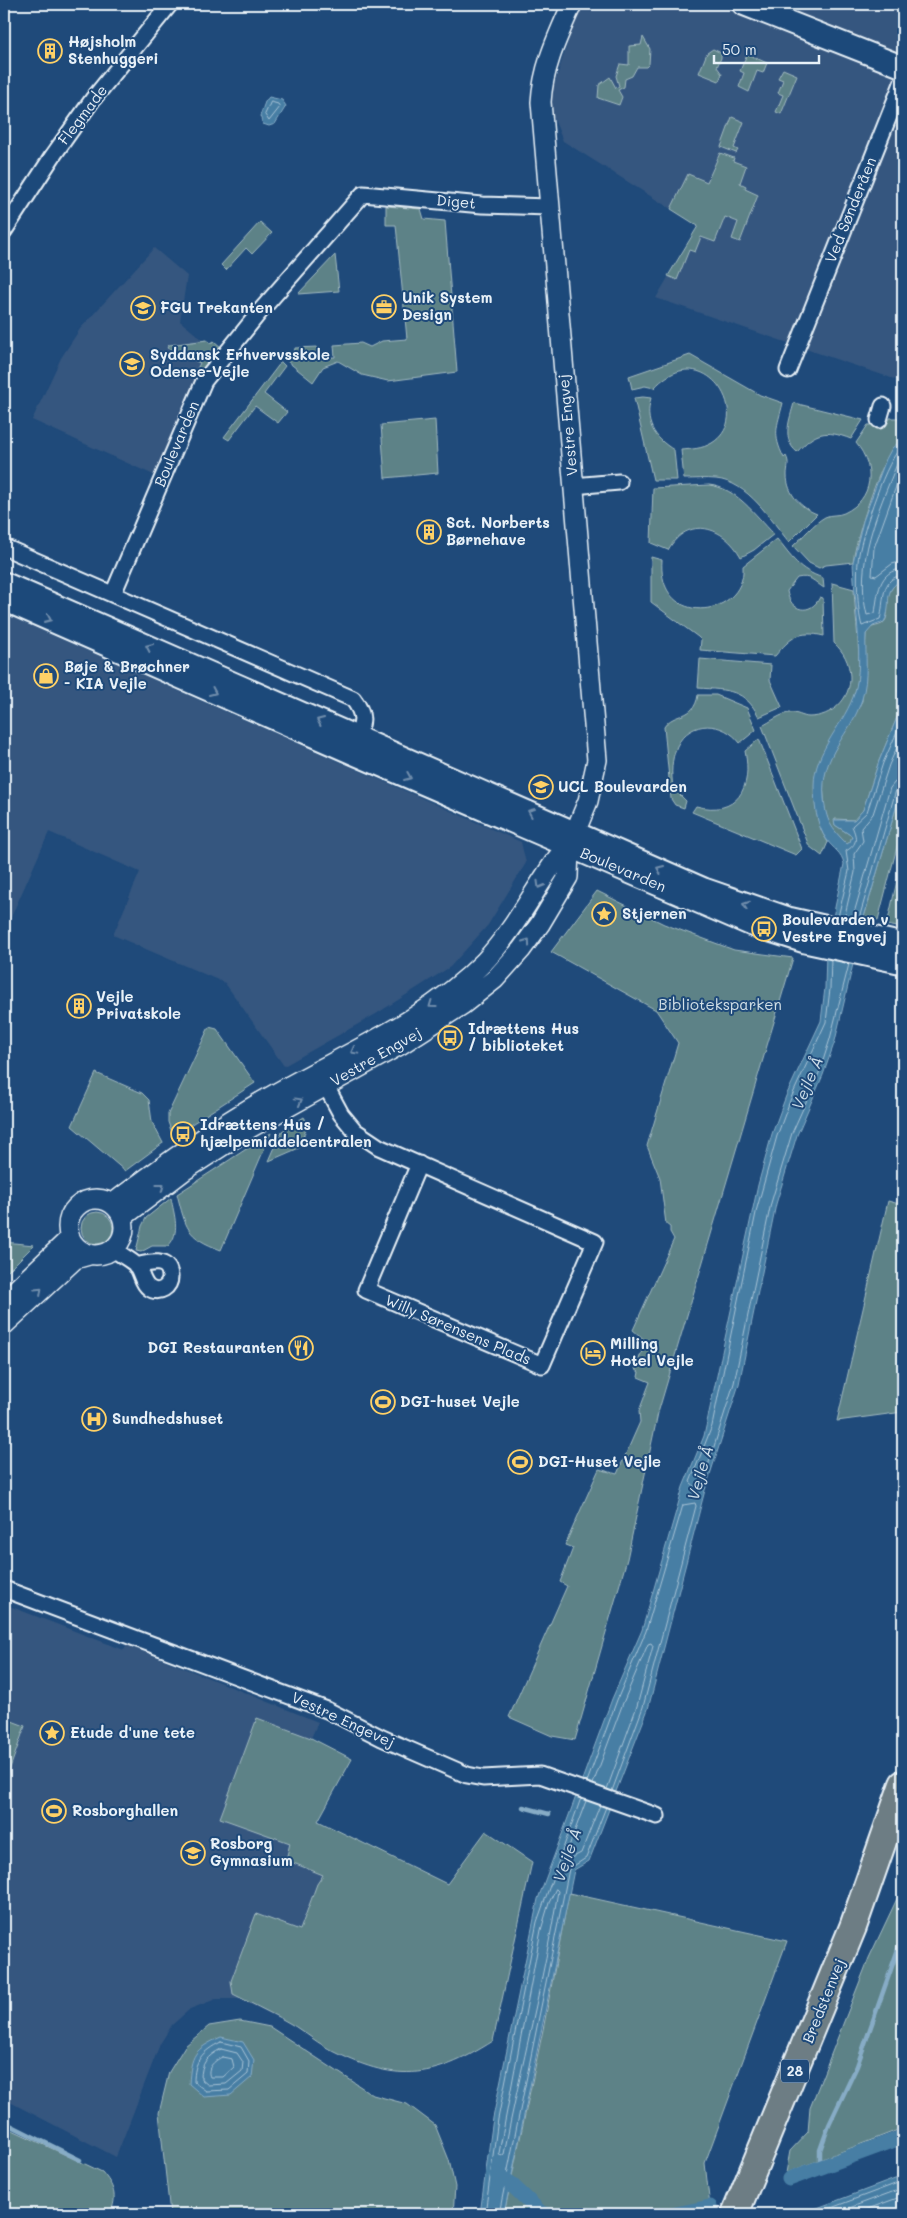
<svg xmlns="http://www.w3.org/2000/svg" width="907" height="2218" font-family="Mali,sans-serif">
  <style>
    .built { fill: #35567f }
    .green { fill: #5d8287; stroke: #a2bac0 }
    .water { fill: #477ea4; stroke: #87acc6 }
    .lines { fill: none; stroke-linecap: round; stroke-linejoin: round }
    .shore { stroke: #a8c3d6; stroke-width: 1 }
    .stream { stroke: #87acc6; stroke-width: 4.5 }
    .canal { stroke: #477ea4; stroke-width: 15 }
    .minor-casing { stroke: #e8f1f8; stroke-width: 19 }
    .tertiary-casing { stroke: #e8f1f8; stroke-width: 22 }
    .secondary-casing { stroke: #e8f1f8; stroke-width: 25 }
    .trunk-casing { stroke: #e8f1f8; stroke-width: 30 }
    .minor { stroke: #1f4a7a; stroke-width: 15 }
    .tertiary { stroke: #1f4a7a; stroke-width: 19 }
    .secondary { stroke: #1f4a7a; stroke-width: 21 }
    .trunk { stroke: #6d7d84; stroke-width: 26 }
    .oneway { stroke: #6f8dac }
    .labels { text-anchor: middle; stroke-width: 4; stroke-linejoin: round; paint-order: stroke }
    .shield { fill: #1f4a7a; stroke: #acbfd2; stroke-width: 1 }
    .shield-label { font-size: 14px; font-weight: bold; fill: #e8f1f8 }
    .poi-label { font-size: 15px; font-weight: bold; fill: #e8f1f8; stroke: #1f4a7a; text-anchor: start }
    .street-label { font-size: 15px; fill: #e8f1f8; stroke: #1f4a7a }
    .park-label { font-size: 15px; fill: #d3e0e7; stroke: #1f4a7a }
    .water-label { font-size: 16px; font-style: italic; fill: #d0e0eb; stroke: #1f4a7a }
  </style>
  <rect width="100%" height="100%" fill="#1f4a7a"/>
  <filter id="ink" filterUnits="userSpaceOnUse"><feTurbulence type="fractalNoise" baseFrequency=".02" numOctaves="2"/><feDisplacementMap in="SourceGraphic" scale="10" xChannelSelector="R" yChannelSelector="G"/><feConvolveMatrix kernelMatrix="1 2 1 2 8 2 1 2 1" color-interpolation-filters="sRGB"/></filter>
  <g filter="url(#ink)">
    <!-- built -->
    <path class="built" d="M580 4H903V382L656 298 698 226 563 141 548 104Z
      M154 248 187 276 180 321 216 351 201 370 156 476 32 420 61 358 80 329Z
      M4 614 521 842 526 863 488 925 450 967 376 1014 284 1066 225 983 113 935 140 872 49 832 4 933Z
      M4 1604 124 1650 127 1645 318 1722 311 1738 352 1759 317 1821 447 1885 284 2020 239 1999H216L190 2009 172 2025 160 2044 116 2157 4 2099Z"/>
    <!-- green -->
    <path class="green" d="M643 37 650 49 649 64 646 67H637L632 76 625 79 624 87 618 90 622 97 619 105 598 98 599 85 610 77 616 88 619 86 616 76 620 64 629 65V46L641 45Z
      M713 49 721 53V58L717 67 722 74 719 81 699 73 707 53Z
      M747 54 767 63 763 73 757 71 749 92 739 87 744 73 740 71Z
      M783 69 797 75 781 114 776 112 783 95 778 93 783 80 778 78Z
      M732 117 744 122 734 148 738 150 736 153 721 147Z
      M720 153 734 158 733 161 746 166 740 183 746 186 745 189 758 195 740 242 732 239 738 222 725 217 715 242 701 237 695 252 689 250 677 280 668 276 698 226 671 209 688 174 707 182Z
      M386 206 421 209 424 219 445 221 457 372 388 381 362 375 338 361 323 367 313 382 287 361 294 354 295 348 317 347 318 358 335 357 334 345 361 343 370 347 382 341 407 339 396 225H386Z
      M260 222 272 233 252 254 246 248 226 270 221 265Z
      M335 255 339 291 298 294Z
      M207 340 211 343 214 341 222 348 201 374 195 373 200 363 167 348 169 345Z
      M690 355 760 395 783 403C777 427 772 434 784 458L786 456C790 463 787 468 787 475 787 494 801 508 817 514L789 542C770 519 748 482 716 479 706 478 695 479 684 479L681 450C692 449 702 449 712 443 756 416 703 334 654 388L645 386 632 389 629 376Z
      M281 362 285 366 264 394 287 412 278 423 255 406 229 440 224 437Z
      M643 397 651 398C644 422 654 438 674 450L677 480H653L634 398Z
      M794 403 863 420 851 439C825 429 815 432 797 452 781 439 790 419 794 403Z
      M890 418H903V439C899 442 895 445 892 450 878 470 856 537 853 562L826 565 819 568 809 563 793 546C803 537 814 523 825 517 830 514 838 516 844 513 874 499 876 467 856 443L868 425H887Z
      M435 420 438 473 385 478 381 425Z
      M709 485C737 488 755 515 774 534L754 550 741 557C724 526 688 515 668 550L651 543 653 488Z
      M777 539C792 558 799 570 823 578L824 588C813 581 811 575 797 578L787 591C790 612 811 616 820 597L823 598 824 636C799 630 791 637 775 656L700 650 701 640 698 637 651 602V557L662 560C657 630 747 618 743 566Z
      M903 579V651L898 692 903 695V703L879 761 863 810 854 820 835 819V825L852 836 850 842 847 844 830 827 825 810 823 785 827 763 862 701 866 634 870 628C874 626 878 626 882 624 895 615 876 594 903 579Z
      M832 583 854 589C855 616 862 659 857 685 846 736 806 747 816 810 818 821 821 833 828 842L822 856 809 846 762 726C770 722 782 713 790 713 796 712 803 717 809 717 832 717 851 699 850 676 849 662 844 652 834 643Z
      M700 659 771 665 770 680 782 707 759 717C745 689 728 690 698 688Z
      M698 695H716L747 708 756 730 740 743C724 721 690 719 677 746 671 760 671 773 673 788L686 801 684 808 675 805 671 799 664 727C674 711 694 721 698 695Z
      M759 739 802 849 796 855 692 812 696 806C737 817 753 788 745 751Z
      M903 784V824L878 920 864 917Z
      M903 854V928L887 925Z
      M597 891 664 924 734 950 793 958 658 1413 627 1559 575 1740 552 1736 509 1717 567 1586 560 1582 573 1548 565 1545 599 1469 617 1474 640 1422 639 1411 650 1382 638 1377 639 1372 635 1369 646 1341 633 1330 674 1239 670 1232V1227L666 1224 660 1178 647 1146 678 1043 656 1010 551 952Z
      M209 1027 217 1029 255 1083 173 1136 168 1122V1114Z
      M96 1073 142 1093 149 1100 152 1122 163 1143 125 1171 72 1126Z
      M304 1117 308 1124 299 1148 269 1161 282 1131Z
      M271 1133 221 1250C186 1237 186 1228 177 1194Z
      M171 1198C174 1215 181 1233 168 1246H152L141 1252 136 1251 142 1226 146 1218Z
      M888 1201 903 1205V1412L837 1421Z
      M81 1228a16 16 0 1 1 32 0a16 16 0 1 1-32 0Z
      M4 1242 34 1245 4 1275Z
      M4 1718 25 1726 4 1785Z
      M257 1718 311 1738 352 1759 318 1821 447 1884 486 1831 532 1862 493 2041C432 2080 394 2083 329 2049 313 2040 300 2028 284 2020 267 2011 250 2003 233 1994L231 1981 256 1914 300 1930 317 1884 323 1875 286 1860 290 1843 220 1818Z
      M903 1886V2128L786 2173 790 2151 808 2132 810 2108 869 1958Z
      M569 1893 787 1941 705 2163 710 2207 707 2214H504L544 2025Z
      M240 2021 270 2027 373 2095 407 2104 435 2125 449 2160 455 2187 453 2214H170L159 2113 169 2072 185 2046 209 2026Z
      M4 2126 102 2172C114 2186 118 2196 110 2214H4Z"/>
    <!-- water -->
    <path class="water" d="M269 97 282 100 286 106 275 124 269 126 263 124 260 116 265 102Z
      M903 439V579C880 592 894 603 884 622L873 626 866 634C865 656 869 677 862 699 851 736 820 753 824 798 826 821 831 828 847 844L850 842 852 836 835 825 834 820H854L863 810 879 761 903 703V784L864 917 835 1041 823 1075 797 1135 776 1204 739 1384 705 1490 648 1709 589 1861 574 1870 504 2214H480L493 2118 538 1899 612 1699 642 1630 683 1487 704 1436 758 1185 772 1134 786 1096 821 1021 825 988 826 951 844 864C842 852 833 849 827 840 816 826 814 802 814 785 814 750 846 723 855 691 864 663 854 595 853 562L863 521 886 459 892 448Z
      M221 2037 243 2042 254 2060 252 2077 231 2095 204 2097 189 2084C191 2055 194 2049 221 2037Z
      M903 2176V2214H801Z"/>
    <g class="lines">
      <!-- shore -->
      <path class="shore" d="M271 102 278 104 280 107 269 121 265 115Z
        M903 445C886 459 863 531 859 554 856 571 857 610 862 626L880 619C885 602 879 578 903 575
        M903 454 897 464C878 511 854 563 867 615L875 613C878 594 878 570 903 569
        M903 467 874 548 872 575 876 576 892 564 903 561
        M838 917 849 871 846 851C858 844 857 838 852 826L867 812 883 763 903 719
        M844 919 855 872 854 854 863 841 861 828 873 814 889 765 903 734
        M852 920 890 788 895 782 903 780
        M858 922 896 790 903 786
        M831 960 830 989 826 1022 791 1098 777 1136 757 1208 712 1426 690 1482 698 1489 701 1488 734 1383 771 1203 792 1133 819 1073 830 1039 849 964
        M587 1782 617 1700 646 1631 683 1505 695 1503 696 1506 643 1707 612 1791
        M593 1784 623 1703 648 1644 651 1643 653 1646 637 1706 607 1789
        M586 1801 565 1857 567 1860 581 1853 600 1805
        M556 1889 558 1891C544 1980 521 2066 504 2154L501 2156 499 2153 541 1930 549 1903Z
        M221 2042 241 2047 249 2061 248 2074 229 2090 206 2091 194 2082C194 2061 202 2051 221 2042Z
        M221 2049 237 2053 243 2062 242 2071 226 2084 208 2085 201 2079C201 2063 207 2056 221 2049Z
        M222 2057 232 2059 234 2067 223 2077H210C206 2068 214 2061 222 2057Z
        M485 2214 498 2119 537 1922 581 1798
        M499 2214 569 1869 586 1858 606 1807
        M815 2214 903 2181
        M833 2214 903 2188
        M854 2214 903 2196"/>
      <!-- stream -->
      <path class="stream" d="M523 1807 549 1814
        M4 2122 80 2160
        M820 2168V2150L829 2125 857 2066 903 1935"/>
      <!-- canal -->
      <path class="canal" d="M497 2175 510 2183 541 2213 546 2214
        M789 2179 903 2137
        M676 2214 710 2207"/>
      <!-- minor casing -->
      <g class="minor-casing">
        <path id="minor" d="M4 231 52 157 93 99 170 4
          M788 370 903 81
          M879 420 883 406
          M573 486 619 482
          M4 547 353 699C368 718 361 726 354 747
          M113 594 204 381 262 309 363 194 482 205 549 207
          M321 1077 341 1114 355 1131 379 1147 595 1242 542 1365 366 1290 419 1164
          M114 1249C120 1255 130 1259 136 1265 142 1272 141 1282 149 1288 159 1295 171 1287 170 1276 169 1257 148 1263 136 1266
          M4 1589 327 1710 382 1738 467 1775 483 1778 540 1775 657 1816"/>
      </g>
      <!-- tertiary casing -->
      <g class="tertiary-casing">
        <path id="tertiary" d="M68 1227a28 28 0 1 1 56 0a28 28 0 1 1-56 0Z
          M112 1204C164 1165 216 1127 273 1095 344 1054 425 1022 484 962 515 929 532 893 558 857L569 847
          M123 1217 185 1170 250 1128 400 1045 462 1005 495 979 521 950 540 924 568 877 569 847 588 801 597 760 541 102C543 66 558 36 572 4
          M4 1301 70 1238
          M4 1325 75 1259 89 1255"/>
      </g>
      <!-- secondary casing -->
      <g class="secondary-casing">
        <path id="secondary" d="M743 4 903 67
          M4 583 704 889 788 918 903 944
          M4 600 352 753 752 925 805 942 903 963"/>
      </g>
      <!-- trunk casing -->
      <g class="trunk-casing">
        <path id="trunk" d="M735 2214 853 1927 903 1784"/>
      </g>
      <!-- minor -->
      <use href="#minor" class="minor"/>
      <!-- tertiary -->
      <use href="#tertiary" class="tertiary"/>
      <!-- secondary -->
      <use href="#secondary" class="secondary"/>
      <!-- trunk -->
      <use href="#trunk" class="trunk"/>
    </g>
    <!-- one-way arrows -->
    <defs><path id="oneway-chevron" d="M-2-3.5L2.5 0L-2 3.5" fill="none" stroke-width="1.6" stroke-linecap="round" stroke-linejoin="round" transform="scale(1.25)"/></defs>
    <g class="oneway">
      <use href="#oneway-chevron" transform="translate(48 619) rotate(24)"/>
      <use href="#oneway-chevron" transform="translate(149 647) rotate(-156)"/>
      <use href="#oneway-chevron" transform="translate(213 692) rotate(24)"/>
      <use href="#oneway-chevron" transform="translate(320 721) rotate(-156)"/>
      <use href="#oneway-chevron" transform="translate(408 777) rotate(23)"/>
      <use href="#oneway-chevron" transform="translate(531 812) rotate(-157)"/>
      <use href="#oneway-chevron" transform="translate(660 869) rotate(-156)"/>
      <use href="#oneway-chevron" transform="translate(540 885) rotate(120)"/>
      <use href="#oneway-chevron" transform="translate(746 905) rotate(-160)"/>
      <use href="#oneway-chevron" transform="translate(527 942) rotate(-54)"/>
      <use href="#oneway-chevron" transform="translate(432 1005) rotate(144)"/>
      <use href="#oneway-chevron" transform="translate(354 1051) rotate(151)"/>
      <use href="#oneway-chevron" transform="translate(299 1101) rotate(-29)"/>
      <use href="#oneway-chevron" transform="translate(161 1187) rotate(-37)"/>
      <use href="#oneway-chevron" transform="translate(39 1291) rotate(-43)"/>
    </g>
  </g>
  <!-- icons -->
  <defs>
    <g id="building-ring" transform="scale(1.25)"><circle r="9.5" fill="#1f4a7a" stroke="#ffd166" stroke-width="1.5"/><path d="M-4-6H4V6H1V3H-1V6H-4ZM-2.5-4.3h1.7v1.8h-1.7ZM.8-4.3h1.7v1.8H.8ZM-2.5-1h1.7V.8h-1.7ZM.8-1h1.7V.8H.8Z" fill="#ffd166"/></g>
    <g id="office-ring" transform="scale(1.25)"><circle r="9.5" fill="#1f4a7a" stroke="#ffd166" stroke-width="1.5"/><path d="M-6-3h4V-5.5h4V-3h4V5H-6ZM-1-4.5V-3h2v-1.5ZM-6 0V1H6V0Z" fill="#ffd166"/></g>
    <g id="school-ring" transform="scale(1.25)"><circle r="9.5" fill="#1f4a7a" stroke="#ffd166" stroke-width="1.5"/><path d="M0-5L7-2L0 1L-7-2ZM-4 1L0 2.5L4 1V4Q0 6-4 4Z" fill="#ffd166"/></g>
    <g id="university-ring" transform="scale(1.25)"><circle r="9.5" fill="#1f4a7a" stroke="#ffd166" stroke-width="1.5"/><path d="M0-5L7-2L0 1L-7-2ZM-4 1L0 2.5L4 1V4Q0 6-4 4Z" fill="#ffd166"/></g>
    <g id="shop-ring" transform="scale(1.25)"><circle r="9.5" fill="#1f4a7a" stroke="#ffd166" stroke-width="1.5"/><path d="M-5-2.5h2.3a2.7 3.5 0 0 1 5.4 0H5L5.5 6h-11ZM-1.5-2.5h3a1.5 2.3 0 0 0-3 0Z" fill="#ffd166"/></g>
    <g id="sight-ring" transform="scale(1.25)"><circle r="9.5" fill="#1f4a7a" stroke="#ffd166" stroke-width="1.5"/><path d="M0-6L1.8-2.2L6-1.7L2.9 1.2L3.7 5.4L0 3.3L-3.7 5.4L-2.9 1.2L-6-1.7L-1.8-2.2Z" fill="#ffd166"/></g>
    <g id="bus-ring" transform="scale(1.25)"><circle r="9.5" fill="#1f4a7a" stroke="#ffd166" stroke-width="1.5"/><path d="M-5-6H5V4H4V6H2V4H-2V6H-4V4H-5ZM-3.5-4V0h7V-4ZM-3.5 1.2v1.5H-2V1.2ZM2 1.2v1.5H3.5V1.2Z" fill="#ffd166"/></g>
    <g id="restaurant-ring" transform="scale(1.25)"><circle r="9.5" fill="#1f4a7a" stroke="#ffd166" stroke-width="1.5"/><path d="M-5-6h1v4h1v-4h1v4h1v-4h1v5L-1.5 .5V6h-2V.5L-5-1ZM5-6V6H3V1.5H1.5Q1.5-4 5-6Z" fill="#ffd166"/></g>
    <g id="hotel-ring" transform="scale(1.25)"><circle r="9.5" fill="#1f4a7a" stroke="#ffd166" stroke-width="1.5"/><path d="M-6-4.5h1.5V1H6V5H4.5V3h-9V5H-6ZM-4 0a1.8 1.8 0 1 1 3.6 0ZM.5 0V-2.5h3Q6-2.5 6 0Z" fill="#ffd166"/></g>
    <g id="stadium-ring" transform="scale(1.25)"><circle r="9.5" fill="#1f4a7a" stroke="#ffd166" stroke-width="1.5"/><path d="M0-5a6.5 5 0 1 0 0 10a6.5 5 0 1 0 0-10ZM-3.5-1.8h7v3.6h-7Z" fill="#ffd166"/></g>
    <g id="hospital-ring" transform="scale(1.25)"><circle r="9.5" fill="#1f4a7a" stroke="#ffd166" stroke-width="1.5"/><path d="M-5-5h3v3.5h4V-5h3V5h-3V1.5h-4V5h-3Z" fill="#ffd166"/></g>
  </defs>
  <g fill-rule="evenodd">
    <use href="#building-ring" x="50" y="51"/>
    <use href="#office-ring" x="384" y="307"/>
    <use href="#school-ring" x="143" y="308"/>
    <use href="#university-ring" x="132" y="364"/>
    <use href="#building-ring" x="429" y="532"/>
    <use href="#shop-ring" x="46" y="676"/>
    <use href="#school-ring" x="541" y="787"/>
    <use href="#sight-ring" x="604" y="914"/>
    <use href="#bus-ring" x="764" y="929"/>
    <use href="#building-ring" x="79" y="1006"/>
    <use href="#bus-ring" x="450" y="1038"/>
    <use href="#bus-ring" x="183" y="1134"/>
    <use href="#restaurant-ring" x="301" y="1348"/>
    <use href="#hotel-ring" x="593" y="1353"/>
    <use href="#stadium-ring" x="383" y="1402"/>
    <use href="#hospital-ring" x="94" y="1419"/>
    <use href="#stadium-ring" x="520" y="1462"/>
    <use href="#sight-ring" x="52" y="1733"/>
    <use href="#stadium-ring" x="54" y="1811"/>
    <use href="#school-ring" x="193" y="1853"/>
  </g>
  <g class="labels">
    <!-- shield labels -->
    <rect class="shield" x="781" y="2059.5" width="28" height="23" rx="4"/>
    <g class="shield-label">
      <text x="795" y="2076">28</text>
    </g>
    <!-- poi labels -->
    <g class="poi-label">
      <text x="68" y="47">Højsholm<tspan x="68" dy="17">Stenhuggeri</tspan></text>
      <text x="402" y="303">Unik System<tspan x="402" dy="17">Design</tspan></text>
      <text x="160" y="313">FGU Trekanten</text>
      <text x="150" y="360">Syddansk Erhvervsskole<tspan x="150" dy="17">Odense-Vejle</tspan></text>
      <text x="446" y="528">Sct. Norberts<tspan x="446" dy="17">Børnehave</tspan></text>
      <text x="64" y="672">Bøje &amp; Brøchner<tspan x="64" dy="17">- KIA Vejle</tspan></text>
      <text x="558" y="792">UCL Boulevarden</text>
      <text x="622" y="919">Stjernen</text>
      <text x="782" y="925">Boulevarden v<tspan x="782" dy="17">Vestre Engvej</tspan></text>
      <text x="96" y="1002">Vejle<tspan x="96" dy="17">Privatskole</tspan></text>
      <text x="468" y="1034">Idrættens Hus<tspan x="468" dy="17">/ biblioteket</tspan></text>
      <text x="200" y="1130">Idrættens Hus /<tspan x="200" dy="17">hjælpemiddelcentralen</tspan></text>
      <text x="610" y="1349">Milling<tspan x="610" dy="17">Hotel Vejle</tspan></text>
      <text x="284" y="1353" text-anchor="end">DGI Restauranten</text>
      <text x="400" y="1407">DGI-huset Vejle</text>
      <text x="112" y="1424">Sundhedshuset</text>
      <text x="538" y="1467">DGI-Huset Vejle</text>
      <text x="70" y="1738">Etude d'une tete</text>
      <text x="72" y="1816">Rosborghallen</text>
      <text x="210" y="1849">Rosborg<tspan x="210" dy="17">Gymnasium</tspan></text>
    </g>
    <!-- street labels -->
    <g class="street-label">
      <text transform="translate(83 115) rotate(-53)" y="5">Flegmade</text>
      <text transform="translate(456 202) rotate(5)" y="5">Diget</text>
      <text transform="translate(851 210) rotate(-68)" y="5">Ved Sønderåen</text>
      <text transform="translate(568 425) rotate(-95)" y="5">Vestre Engvej</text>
      <text transform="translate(177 444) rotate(-67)" y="5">Boulevarden</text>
      <text transform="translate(623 870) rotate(23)" y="5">Boulevarden</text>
      <text transform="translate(376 1057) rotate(-30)" y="5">Vestre Engvej</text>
      <text transform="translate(458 1330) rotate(23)" y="5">Willy Sørensens Plads</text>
      <text transform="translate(343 1720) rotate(25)" y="5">Vestre Engevej</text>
      <text transform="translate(824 2001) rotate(-68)" y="5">Bredstenvej</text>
    </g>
    <!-- park labels -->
    <g class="park-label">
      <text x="720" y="1010">Biblioteksparken</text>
    </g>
    <!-- water labels -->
    <g class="water-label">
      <text transform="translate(807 1083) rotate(-67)" y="6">Vejle Å</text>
      <text transform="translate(700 1473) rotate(-74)" y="6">Vejle Å</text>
      <text transform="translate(567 1855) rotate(-71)" y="6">Vejle Å</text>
    </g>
  </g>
  <!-- margin -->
  <rect width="907" height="2218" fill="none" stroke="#1f4a7a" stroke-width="20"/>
  <rect x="10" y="10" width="887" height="2198" fill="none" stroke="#e8f1f8" stroke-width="2" filter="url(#ink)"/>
  <!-- scale -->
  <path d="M714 55v8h105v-8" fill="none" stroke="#e8f1f8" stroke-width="2.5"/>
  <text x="722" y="55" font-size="15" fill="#e8f1f8" stroke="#1f4a7a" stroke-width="4" paint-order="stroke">50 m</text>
</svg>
